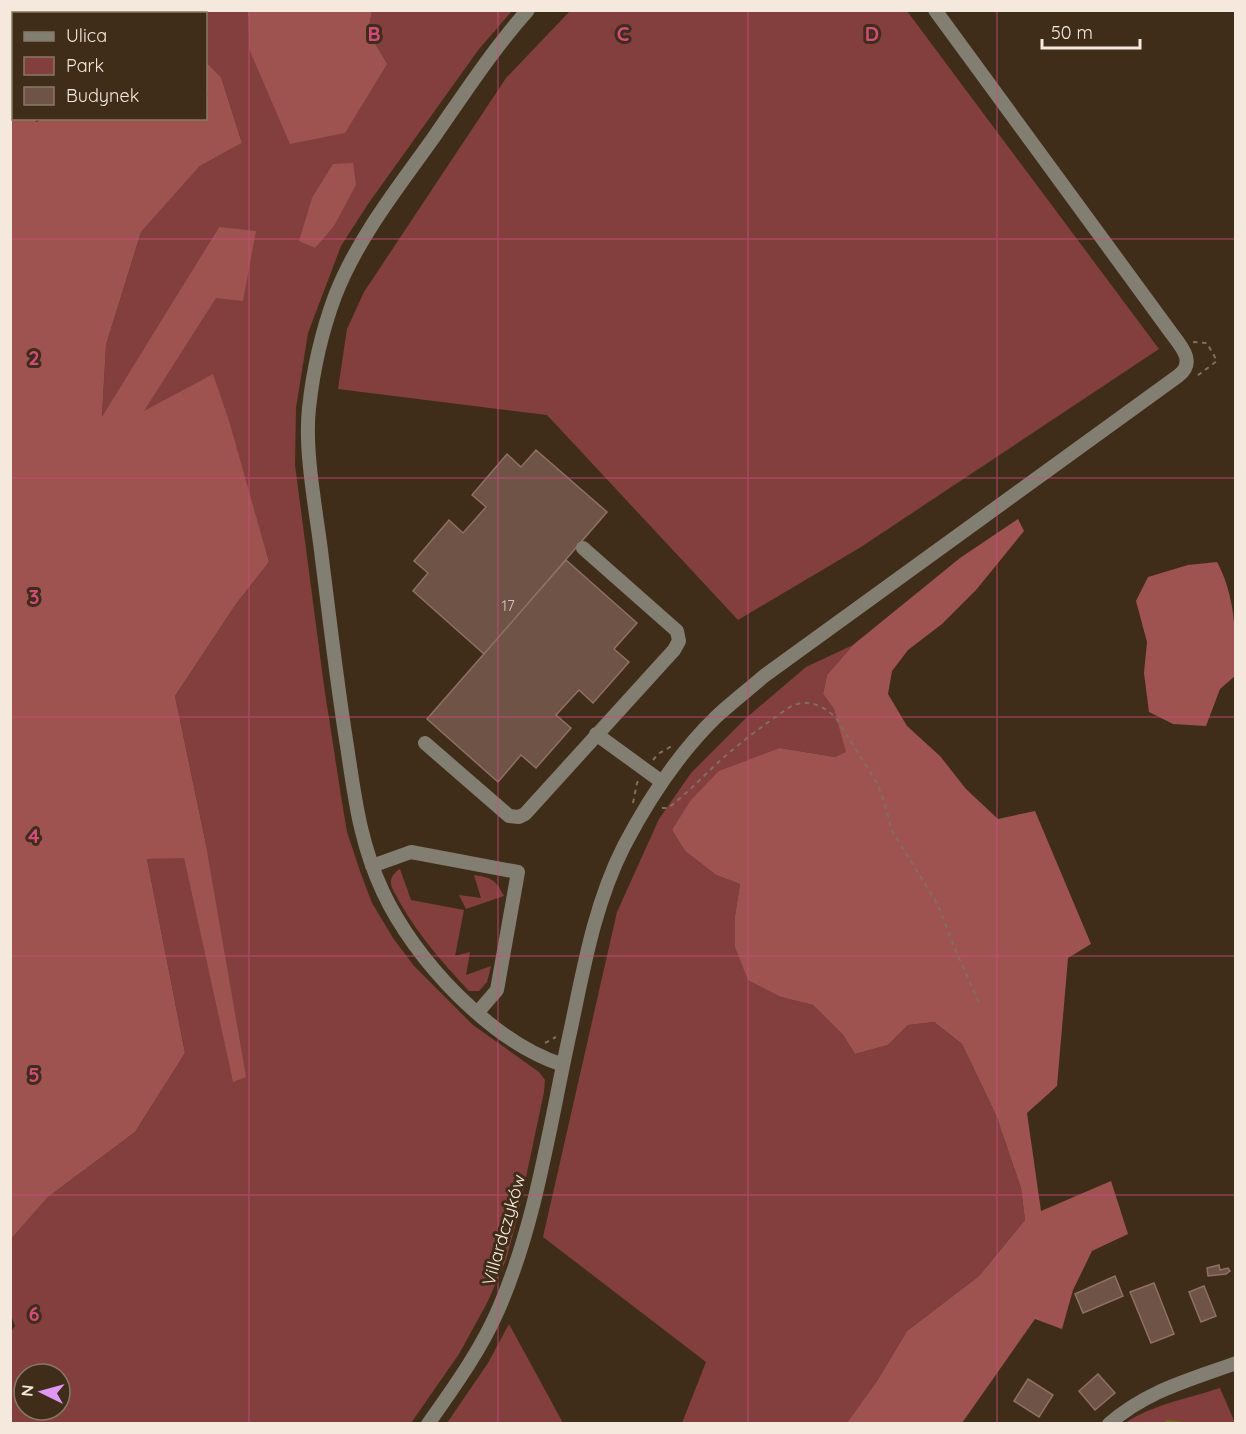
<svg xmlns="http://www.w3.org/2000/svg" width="1246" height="1434" font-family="Quicksand,sans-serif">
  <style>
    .green { fill: #823f3e; fill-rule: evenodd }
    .forest { fill: #9f5351 }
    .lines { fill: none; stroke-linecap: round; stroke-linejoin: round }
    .stream { stroke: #6b6913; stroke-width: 4 }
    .building { fill: #6f5347; stroke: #8e7064; stroke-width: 1.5 }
    .path { stroke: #806f5e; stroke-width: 2; stroke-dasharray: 4.5 4.5; stroke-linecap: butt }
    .minor { stroke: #837e72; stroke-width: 14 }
    .grid { fill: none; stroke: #cf4c7c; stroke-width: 1.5; stroke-opacity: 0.55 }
    .labels { text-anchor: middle; stroke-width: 6; stroke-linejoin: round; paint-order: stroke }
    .number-label { font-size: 15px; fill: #d4c4b8 }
    .street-label { font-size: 18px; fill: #f5e9dd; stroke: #402d19 }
    .grid-label { font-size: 20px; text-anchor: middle; font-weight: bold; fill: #cf4c7c; stroke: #402d19; stroke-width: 6; stroke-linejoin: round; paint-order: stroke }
  </style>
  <rect width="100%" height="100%" fill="#402d19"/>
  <!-- green -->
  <path class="green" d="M10 11H248L249 49 368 32 372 11H512L479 49 368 204 341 246 308 333 296 408 295 465 324 686 341 796 347 832 361 874 372 903 393 938 414 966 473 1025 539 1072 545 1080 544 1092 518 1215 506 1260 487 1303 459 1354 411 1423H11L10 1333 15 1326 10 1312 11 1239 48 1197 135 1132 185 1053 147 859 184 857 233 1081 205 840 175 696 236 604 269 562 212 375 143 412 216 297 219 227 102 419 106 345 141 232 200 166 242 143 221 77 206 62V14H14L13 23ZM24 1374H60V1410H24Z
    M570 11H907L1159 349 861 547 738 620 547 415 338 389 347 329 364 292 506 78Z
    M853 645 827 675 823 694 834 709 847 752 835 757 780 748 672 830 685 851 716 875 740 884 735 916V947L781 997 813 1005 843 1035 855 1054 888 1045 908 1025 934 1022 962 1044 996 1115 1021 1188 1025 1220 979 1276 907 1331 877 1381 847 1424 682 1423 706 1362 543 1237 617 912 659 819 691 773 746 718 806 667Z
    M400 869 411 900 464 910 455 956 470 952 466 975 491 966 487 982 479 991H469C443 963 418 935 399 901 397 896 392 890 391 884 390 877 395 872 400 869Z
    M474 875C492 878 495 879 504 896L466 909 459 895 481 898Z
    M509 1324 563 1423H447L488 1363Z
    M1220 1388 1235 1423H1125C1152 1405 1189 1398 1220 1388Z"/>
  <!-- forest -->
  <path class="forest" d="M248 11H372L368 32 387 64 345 133 290 144 249 49Z
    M10 14 14 23V118L35 119 36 122 45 118H206V96L208 95 206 92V62L221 77 242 143 200 166 141 232 106 345 102 417 219 227 256 231 243 301 216 298 144 411 213 374 229 421 269 562 236 604 175 696 205 840 246 1077 233 1082 184 858 147 859 185 1053 135 1132 48 1197 11 1239Z
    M353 163 356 185 334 226 315 248 299 241 312 198 333 164Z
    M1018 519 1024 531 976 590 942 624 908 650 892 671 888 694 907 726 940 756 966 789 998 819 1035 811 1091 944 1068 958 1057 1086 1027 1113 1041 1211 1111 1181 1128 1234 1092 1251 1073 1290 1062 1329 1035 1319 962 1423H847L877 1381 907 1331 979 1276 1025 1220 1021 1188 996 1115 962 1044 934 1022 908 1025 888 1045 855 1054 843 1035 813 1005 781 997 748 980 735 947V916L740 884 716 875 685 851 672 830 691 800 719 771 780 748 835 757 846 752 834 709 823 694 827 675 853 645 960 558Z
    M1217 562C1236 597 1236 637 1235 676L1220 689 1206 726 1173 724 1149 712 1144 673 1147 642 1136 601 1148 577 1188 565Z"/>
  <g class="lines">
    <!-- stream -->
    <path class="stream" d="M1165 1424 1168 1422 1184 1424"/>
  </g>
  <!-- building -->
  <path class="building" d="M536 450 607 512 484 654 413 591 428 573 414 561 449 520 463 533 486 507 472 495 507 454 521 467Z
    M566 560 637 623 614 649 629 662 593 703 579 690 556 715 571 728 536 768 521 755 498 782 427 719Z
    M1219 1265 1220 1270 1228 1268 1230 1271 1226 1274 1208 1276 1207 1268Z
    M1115 1276 1123 1296 1083 1313 1075 1294Z
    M1154 1283 1174 1334 1151 1343 1130 1292Z
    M1204 1286 1216 1316 1201 1322 1189 1292Z
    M1098 1374 1115 1393 1095 1410 1079 1391Z
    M1028 1379 1053 1395 1039 1417 1014 1401Z"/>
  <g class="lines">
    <!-- path -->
    <path class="path" d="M1193 342 1207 343 1217 361 1197 376
      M653 760 658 754 672 746
      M633 803 637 783 639 780
      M662 808H668C688 793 704 775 723 758 739 744 757 730 774 718 780 714 787 708 794 705 810 699 825 707 836 718L877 783 885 804 891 829 938 905 955 949 980 1005
      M545 1043 556 1037"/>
    <!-- minor -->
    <path class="minor" d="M528 10C493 49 464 94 434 137 398 188 358 237 335 296 322 331 313 371 309 408 304 453 317 514 322 559 330 622 337 684 347 746 355 799 360 843 383 892 414 959 491 1042 563 1065
      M596 734 662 782
      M425 743 509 816 519 817 525 814 674 650 679 641 677 631 583 548
      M372 866 411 852 518 872 497 990 478 1012
      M428 1424C454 1387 481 1350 499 1308 537 1220 550 1122 571 1028 584 966 595 903 624 846 648 800 678 754 716 717 731 703 748 690 764 676L1178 376C1196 363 1182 347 1172 334L935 10
      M1109 1424C1146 1391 1190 1380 1236 1363"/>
  </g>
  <!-- grid -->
  <path class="grid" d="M249 10V1424M498 10V1424M748 10V1424M997 10V1424M10 239H1236M10 478H1236M10 717H1236M10 956H1236M10 1195H1236"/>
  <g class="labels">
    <!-- number labels -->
    <g class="number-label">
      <text x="508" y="611">17</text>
    </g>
    <!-- street labels -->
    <g class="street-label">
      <text transform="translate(504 1230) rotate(-74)" y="6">Villardczyków</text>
    </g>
  </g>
  <g class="grid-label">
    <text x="374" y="41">B</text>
    <text x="623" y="41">C</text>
    <text x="872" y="41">D</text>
    <text x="34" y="365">2</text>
    <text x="34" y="604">3</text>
    <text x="34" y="843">4</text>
    <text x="34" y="1082">5</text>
    <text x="34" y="1321">6</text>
  </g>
  <!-- border -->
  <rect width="1246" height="1434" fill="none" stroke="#f5e9dd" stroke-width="24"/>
  <!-- legend -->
  <rect x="12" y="12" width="195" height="108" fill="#402d19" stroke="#887867" stroke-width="1.5"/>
  <rect x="24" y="32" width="30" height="9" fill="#837e72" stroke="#887867" stroke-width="1.5"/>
  <text x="66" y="42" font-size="18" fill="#f5e9dd">Ulica</text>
  <rect x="24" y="57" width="30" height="18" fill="#823f3e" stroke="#887867" stroke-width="1.5"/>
  <text x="66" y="72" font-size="18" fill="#f5e9dd">Park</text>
  <rect x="24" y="87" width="30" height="18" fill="#6f5347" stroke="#887867" stroke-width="1.5"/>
  <text x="66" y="102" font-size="18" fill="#f5e9dd">Budynek</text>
  <!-- north arrow -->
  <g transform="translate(42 1392) rotate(275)"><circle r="28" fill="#402d19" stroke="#887867" stroke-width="1.5"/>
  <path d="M0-4.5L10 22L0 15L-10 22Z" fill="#de98f3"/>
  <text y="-9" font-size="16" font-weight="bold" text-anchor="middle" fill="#f5e9dd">N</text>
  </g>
  <!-- scale -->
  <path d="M1042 39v9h98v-9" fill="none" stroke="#f5e9dd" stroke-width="3"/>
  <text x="1051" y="39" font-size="18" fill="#f5e9dd" stroke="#402d19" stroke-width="4.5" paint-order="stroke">50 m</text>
</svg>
